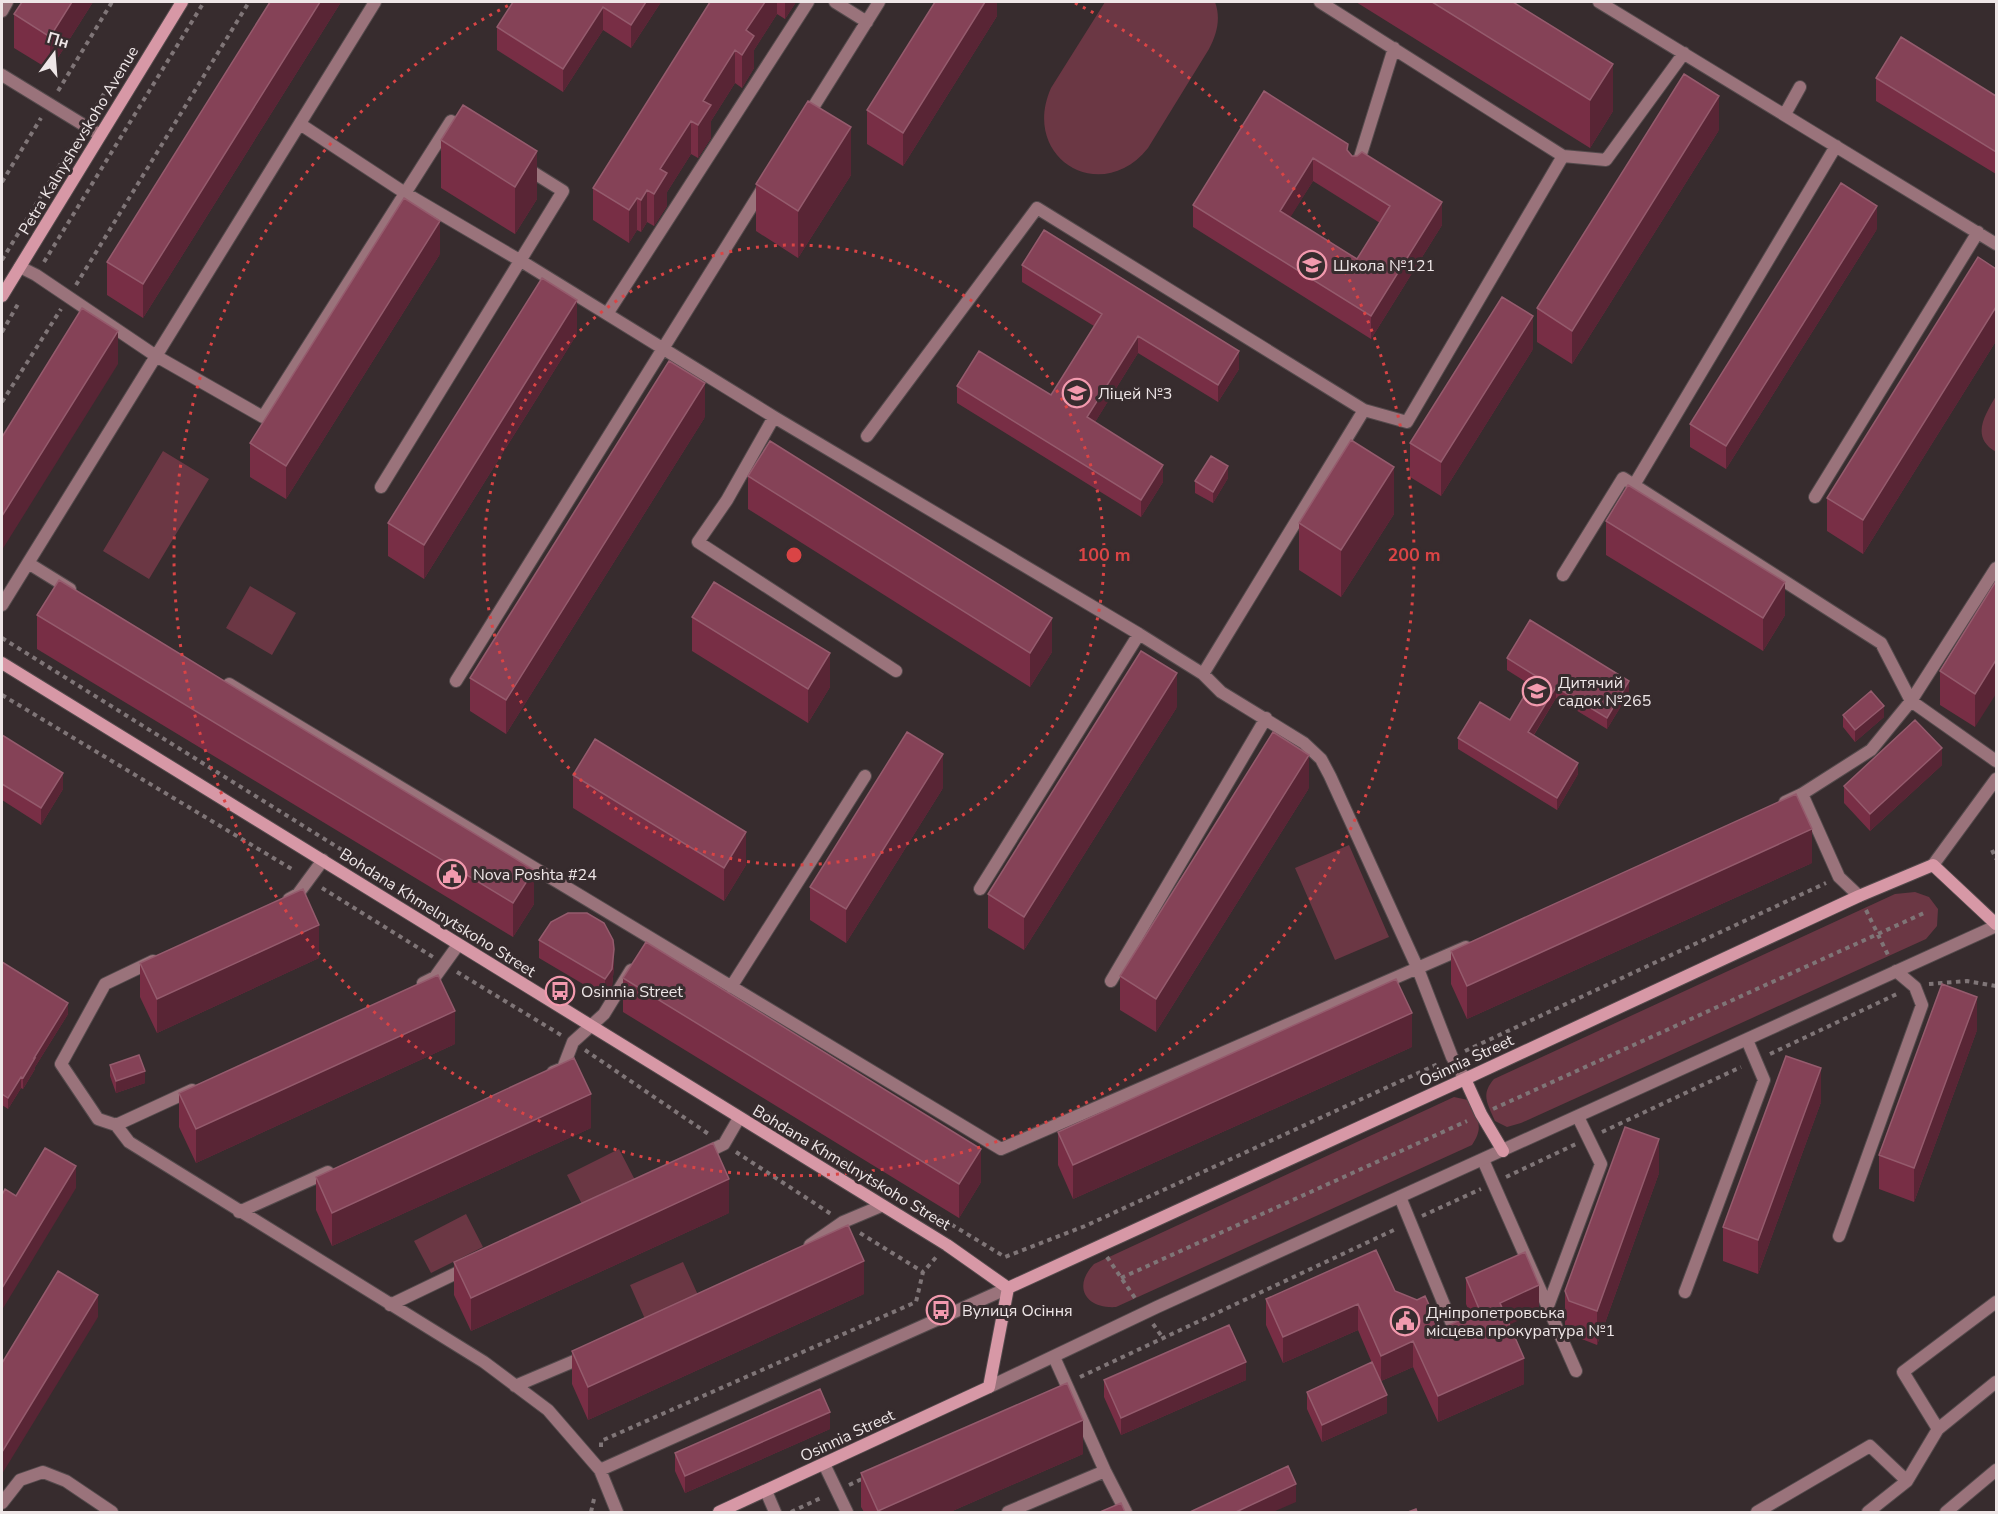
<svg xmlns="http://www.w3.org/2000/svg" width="1998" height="1514" font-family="'Nunito Sans',sans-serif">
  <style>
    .green { fill: #6b3744 }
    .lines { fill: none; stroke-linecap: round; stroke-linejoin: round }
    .lane-casing { stroke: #544a4c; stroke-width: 14 }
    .street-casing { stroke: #544a4c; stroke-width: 14 }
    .secondary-casing { stroke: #544a4c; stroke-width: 14 }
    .path { stroke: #7f7577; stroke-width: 4; stroke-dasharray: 4.5 4.5; stroke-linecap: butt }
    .lane { stroke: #9a737b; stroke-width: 12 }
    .street { stroke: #9a737b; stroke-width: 12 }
    .secondary { stroke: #d798a6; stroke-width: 12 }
    .wall { fill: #782e45; fill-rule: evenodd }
    .shaded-wall { fill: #592535 }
    .building { fill: #854257; stroke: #955b6d; stroke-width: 1.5; fill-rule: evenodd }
    .ring { fill: none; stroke: #da4445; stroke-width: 3; stroke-dasharray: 3 6 }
    .labels { text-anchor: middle; stroke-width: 6; stroke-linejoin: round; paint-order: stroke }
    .street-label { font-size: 16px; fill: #eee6e7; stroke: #372c2e }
    .poi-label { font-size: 16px; fill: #eee6e7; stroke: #372c2e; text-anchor: start }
    .centre { fill: #da4445; stroke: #372c2e; stroke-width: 3 }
    .ring-label { font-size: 18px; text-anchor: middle; font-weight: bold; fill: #da4445; stroke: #372c2e; stroke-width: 6; stroke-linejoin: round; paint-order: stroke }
  </style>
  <rect width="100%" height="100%" fill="#372c2e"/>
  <!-- green -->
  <path class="green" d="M1105 2H1215C1221 18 1217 34 1209 49L1148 148C1101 207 1020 158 1051 88Z
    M1996 396V452C1970 437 1985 415 1996 396Z
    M163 451 209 479 149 579 103 551Z
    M250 586 296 613 272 655 226 628Z
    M1349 845 1389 937 1335 960 1295 868Z
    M1915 892 1929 897 1938 909 1937 926 1926 939 1521 1123 1507 1127 1495 1121C1488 1104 1480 1095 1494 1079L1895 894Z
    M1454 1097 1468 1100C1477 1118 1485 1126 1472 1145L1116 1307C1086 1309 1072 1287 1094 1264Z
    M619 1149 636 1182 584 1208 567 1175Z
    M466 1214 483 1247 431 1273 414 1241Z
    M683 1262 698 1295 645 1319 630 1285Z"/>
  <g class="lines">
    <!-- lane casing -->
    <g class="lane-casing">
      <path id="lane" d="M835 2 867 22
        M1320 2 1563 156
        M1599 2 1996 244
        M2 11 7 2
        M2 75 100 135
        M1785 114 1800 87
        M807 117 879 2
        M300 124 405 193 521 261 774 417 1139 634 1203 674 1221 692 1304 743 1321 759 1330 776 1418 969 1452 1057 1465 1079
        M1357 167 1394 48
        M20 267 36 275 156 356 263 417 451 121 465 130
        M607 314 808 2
        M774 417 727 500 698 542 896 671
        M867 436 1037 208 1364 410
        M1634 485 1836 146
        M381 487 563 191 523 166
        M1815 497 1978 232
        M28 563 375 2
        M1563 575 1623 478 1881 643 1911 701 1996 761
        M2 605 28 563 70 589
        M1203 674 1364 410 1407 422 1563 156 1606 160 1684 53
        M456 681 763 188
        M229 684 1001 1149 1466 947
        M1802 794 1871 750 1911 701 1996 568
        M1785 802 1802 794 1839 877 1859 896
        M980 889 1139 634
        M289 899 298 894 323 860
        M153 961 105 984 61 1064 98 1119 116 1125 129 1142 484 1362 548 1410 600 1470 617 1512
        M1111 981 1266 718
        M423 983 435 977 458 945
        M731 987 865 776
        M553 1072 563 1068 573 1042 604 1014 631 970
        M116 1125 192 1090
        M701 1155 724 1144 739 1118
        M1483 1160 1576 1371
        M1400 1197 1454 1329
        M239 1212 328 1172
        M1839 1236 1922 1005 1915 987 1896 971
        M810 1245 843 1222 881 1206
        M1685 1292 1764 1080 1747 1040
        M390 1305 469 1267
        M1548 1306 1601 1164 1578 1117
        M1054 1357 1105 1471 1126 1512
        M515 1386 586 1356
        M1938 1429 1903 1372 1996 1302
        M824 1464 847 1512
        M600 1470 1008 1288
        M766 1491 775 1512
        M2 1503 20 1480 43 1472 66 1481 112 1512
        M1008 1512 1105 1471
        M1757 1512 1870 1446 1907 1481
        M1868 1512 1907 1481 1938 1429 1996 1382
        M1946 1512 1996 1470"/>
    </g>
    <!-- street casing -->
    <g class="street-casing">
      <path id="street" d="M1933 865 1996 779
        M989 1387 1157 1307 1996 926"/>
    </g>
    <!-- secondary casing -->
    <g class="secondary-casing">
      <path id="secondary" d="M2 296 182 2
        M2 663 947 1245 1008 1288
        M1465 1079 1481 1114 1503 1151
        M1008 1288 1465 1079 1859 896 1933 865 1996 924
        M719 1512 989 1387 1008 1288"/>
    </g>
    <!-- path -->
    <path class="path" d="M58 91 112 2
      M92 113 123 63
      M2 182 41 118
      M2 260 77 137
      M44 262 204 2
      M76 285 249 2
      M2 332 18 304
      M2 402 61 309
      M2 638 411 893
      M2 695 295 871
      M1992 850 1996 859
      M322 888 433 957
      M1866 910 1889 957
      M457 972 561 1035
      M1929 984 1967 981 1996 986
      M585 1050 710 1135
      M1465 1051 1826 883
      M1770 1054 1899 993
      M759 1108 1005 1257 1085 1226 1440 1063
      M1493 1109 1924 913
      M1602 1132 1741 1067
      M736 1152 831 1214
      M1506 1177 1576 1144
      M1422 1216 1481 1189
      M860 1233 923 1272
      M1107 1257 1137 1301
      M1121 1278 1467 1121
      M1153 1324 1163 1338
      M1080 1377 1396 1229
      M601 1447V1441L916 1302 923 1272 938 1255
      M849 1485 864 1478
      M591 1512 594 1499
      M791 1512 823 1497"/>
    <!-- lane -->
    <use href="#lane" class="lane"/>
    <!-- street -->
    <use href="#street" class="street"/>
    <!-- secondary -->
    <use href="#secondary" class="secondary"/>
  </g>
  <!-- wall -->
  <path class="wall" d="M93 2 50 70 14 48V14Z
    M270 2H341L143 318 107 295V262Z
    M513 2H661L631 48 603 30 563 92 497 50V27Z
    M710 2H796L785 19 777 14 754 50V68L742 88 735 83 711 121V138L698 158 691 154 667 192V206L654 226 647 222 641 232 637 230 629 243 593 220V188Z
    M997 2V16L903 166 867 144V110Z
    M1356 2H1513L1613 111 1590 148Z
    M1876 78 1996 96V174L1876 101Z
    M1264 91 1348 151 1352 156 1442 225 1371 339 1193 227V205ZM1313 181 1380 223 1357 259 1290 217Z
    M1719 130 1572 364 1537 342V308Z
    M441 140 537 199 515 234 441 188Z
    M851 175 798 258 756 231V184Z
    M1877 229 1726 469 1690 447V424Z
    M440 254 286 499 250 477V443Z
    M1022 265 1239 369 1218 402 1138 353 1095 422 1163 482 1141 517 957 403V386L1051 395 1094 326 1022 282Z
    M1996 269V341L1863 554 1827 531V498Z
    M577 334 424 579 388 556V523Z
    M1533 349 1441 496 1410 477V443Z
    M705 417 506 734 470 711V678Z
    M748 476 1052 652 1030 687 748 509Z
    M1228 478 1213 503 1195 493V481Z
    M1394 514 1341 597 1299 570V523Z
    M1606 521 1785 615 1763 651 1606 555Z
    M1996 581 1975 727 1940 705V671Z
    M37 615 534 904 513 937 37 649Z
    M692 617 830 687 808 723 692 651Z
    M1507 658 1629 693 1607 729 1556 698 1534 735 1578 774 1557 810 1458 749V738L1510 720 1531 685 1507 670Z
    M1177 707 1024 950 988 928V894Z
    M1843 715 1884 717 1855 742 1843 727Z
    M2 735 63 789 41 825 2 800Z
    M1942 765 1870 831 1844 803V786Z
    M573 775 746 865 724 901 573 808Z
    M943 788 846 943 810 920V887Z
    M1309 788 1156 1032 1120 1010V976Z
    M1812 863 1467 1019 1451 984V951Z
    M539 940 614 967 612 986 605 997 539 958Z
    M319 958 157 1033 140 997V963Z
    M2 962 68 1014 35 1067V1069L23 1089 21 1088 8 1109 2 1105Z
    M623 978 981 1182 959 1218 623 1012Z
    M1977 1030 1914 1202 1879 1189V1155Z
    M455 1044 196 1163 179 1127V1093Z
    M1412 1047 1073 1199 1058 1165V1132Z
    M110 1065 145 1083 116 1093 110 1076Z
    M1821 1102 1758 1274 1723 1261V1227Z
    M591 1128 332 1246 316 1210V1177Z
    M1659 1173 1597 1345 1569 1334 1565 1325V1291Z
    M729 1213 471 1331 454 1295V1262Z
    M1466 1278 1539 1311 1509 1324 1524 1384 1438 1422 1413 1367 1381 1381 1387 1413 1322 1442 1307 1409V1392L1372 1363 1358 1330 1283 1363 1266 1325V1299L1395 1291 1440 1329 1471 1316 1466 1304Z
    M864 1294 588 1420 572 1384V1351Z
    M1104 1380H1246L1121 1435 1104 1397Z
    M830 1429 685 1493 675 1471V1453Z
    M1083 1454 950 1512H864L861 1507V1473Z"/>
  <!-- shaded-wall -->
  <path class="shaded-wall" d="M72 2H93L50 70V37Z
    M320 2H341L143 318V284Z
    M646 2H661L631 48V25Z
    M765 2H777V14L754 50V68L742 88V55L746 30Z
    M785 2H796L785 19Z
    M985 2H997V16L903 166V133Z
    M603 7V30L563 92V69Z
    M735 50V83L711 121V138L698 158V125L703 101Z
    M1613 64V111L1590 148V100Z
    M1719 96V130L1572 364V331Z
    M691 121V154L667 192V206L654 226V194L660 169Z
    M851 127V175L798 258V211Z
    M537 151V199L515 234V187Z
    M1313 158V181L1280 234V211Z
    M647 190V222L641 232V200Z
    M637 198V230L629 243V210Z
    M1442 202V225L1371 339V316Z
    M1877 206V229L1726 469V446Z
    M440 221V254L286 499V466Z
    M577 300V334L424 579V545Z
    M1996 307V341L1863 554V520Z
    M1533 316V349L1441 496V462Z
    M118 331V364L2 550V516Z
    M1138 336V353L1087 435V417Z
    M1239 351V369L1218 402V385Z
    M705 383V417L506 734V700Z
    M1163 465V482L1141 517V500Z
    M1228 466V478L1213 503V492Z
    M1394 467V514L1341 597V550Z
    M1785 582V615L1763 651V618Z
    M1052 618V652L1030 687V653Z
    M830 653V687L808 723V689Z
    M1996 660V694L1975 727V694Z
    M1177 673V707L1024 950V917Z
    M1629 681V693L1607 729V718Z
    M1556 687V698L1528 744V732Z
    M1884 706V717L1855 742V730Z
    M1942 748V765L1870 831V814Z
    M943 754V788L846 943V909Z
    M1309 755V788L1156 1032V999Z
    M1578 763V774L1557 810V798Z
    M63 773V789L41 825V808Z
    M1812 829V863L1467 1019V986Z
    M746 832V865L724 901V868Z
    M534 870V904L513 937V903Z
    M319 925V958L157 1033V999Z
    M614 949V967L612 986 605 997V979Z
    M1977 997V1030L1914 1202V1168Z
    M68 1003V1014L35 1067V1069L23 1089V1078L34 1058Z
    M455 1011V1044L196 1163V1129Z
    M1412 1013V1047L1073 1199V1165Z
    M1821 1068V1102L1758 1274V1240Z
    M145 1071V1083L116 1093V1081Z
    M21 1077V1088L8 1109V1098Z
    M591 1094V1128L332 1246V1213Z
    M1659 1139V1173L1597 1345V1311Z
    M981 1149V1182L959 1218V1184Z
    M76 1166V1188L2 1310V1288Z
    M729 1179V1213L471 1331V1298Z
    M864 1261V1294L588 1420V1387Z
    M1539 1285V1311L1500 1329V1303Z
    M98 1295V1317L2 1474V1452Z
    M1358 1304V1330L1283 1363V1337Z
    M1413 1341V1367L1381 1381V1356Z
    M1524 1358V1384L1438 1422V1396Z
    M1246 1362V1380L1121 1435V1418Z
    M1387 1395V1413L1322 1442V1425Z
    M830 1412V1429L685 1493V1476Z
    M1083 1420V1454L950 1512H878V1511Z
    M1296 1484V1502L1273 1512H1236Z"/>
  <!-- building -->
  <path class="building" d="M22 2H72L50 37 14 14Z
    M270 2H320L143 284 107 262Z
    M513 2H646L631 25 603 7 563 69 497 27Z
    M710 2H765L746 30 754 36 742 55 735 50 703 101 711 105 698 125 691 121 660 169 667 173 654 194 647 190 641 200 637 198 629 210 593 188Z
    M935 2H985L903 133 867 110Z
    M1432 2H1513L1613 64 1590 100Z
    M1901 37 1996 96V152L1876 78Z
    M1684 74 1719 96 1572 331 1537 308Z
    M1264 91 1348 144 1347 150 1352 156H1357L1362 152 1442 202 1371 316 1193 205ZM1313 158 1390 206 1357 259 1280 211Z
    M808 101 851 127 798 211 756 184Z
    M463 105 537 151 515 187 441 140Z
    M1841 183 1877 206 1726 446 1690 424Z
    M404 198 440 221 286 466 250 443Z
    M1044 230 1239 351 1218 385 1138 336 1087 417 1163 465 1141 500 957 386 979 351 1051 395 1102 314 1022 265Z
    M1978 257 1996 269V307L1863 520 1827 498Z
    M542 278 577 300 424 545 388 523Z
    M1502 297 1533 316 1441 462 1410 443Z
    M82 308 118 331 2 516V437Z
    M669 361 705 383 506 700 470 678Z
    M1351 440 1394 467 1341 550 1299 523Z
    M770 441 1052 618 1030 653 748 476Z
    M1211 456 1228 466 1213 492 1195 481Z
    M1628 485 1785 582 1763 618 1606 521Z
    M59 580 534 870 513 903 37 615Z
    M1996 581V660L1975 694 1940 671Z
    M714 582 830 653 808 689 692 617Z
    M1530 620 1629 681 1607 718 1556 687 1528 732 1578 763 1557 798 1458 738 1480 702 1510 720 1536 676 1507 658Z
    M1141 651 1177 673 1024 917 988 894Z
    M1871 691 1884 706 1855 730 1843 715Z
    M1915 720 1942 748 1870 814 1844 786Z
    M907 732 943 754 846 909 810 887Z
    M1273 732 1309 755 1156 999 1120 976Z
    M2 735 63 773 41 808 2 784Z
    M595 739 746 832 724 868 573 775Z
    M1796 794 1812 829 1467 986 1451 951Z
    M303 889 319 925 157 999 140 963Z
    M568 913H587L604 923 613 940 614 949 612 969 605 979 539 940 551 922Z
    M646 942 981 1149 959 1184 623 978Z
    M2 962 68 1003 34 1058H35L23 1078 21 1077 8 1098 2 1094Z
    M438 975 455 1011 196 1129 179 1093Z
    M1396 979 1412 1013 1073 1165 1058 1132Z
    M1942 984 1977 997 1914 1168 1879 1155Z
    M139 1055 145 1071 116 1081 110 1065Z
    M1786 1056 1821 1068 1758 1240 1723 1227Z
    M574 1058 591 1094 332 1213 316 1177Z
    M1625 1127 1659 1139 1597 1311 1569 1301 1565 1291Z
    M713 1143 729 1179 471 1298 454 1262Z
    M45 1148 76 1166 2 1288V1195L5 1189 16 1196Z
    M848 1225 864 1261 588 1387 572 1351Z
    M1376 1250 1395 1291 1417 1300 1425 1296 1440 1329 1480 1311 1466 1278 1525 1252 1539 1285 1500 1303 1524 1358 1438 1396 1413 1341 1381 1356 1358 1304 1283 1337 1266 1299Z
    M58 1271 98 1295 2 1452V1363Z
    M1229 1325 1246 1362 1121 1418 1104 1380Z
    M1372 1362 1387 1395 1322 1425 1307 1392Z
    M1067 1383 1083 1420 878 1511 861 1473Z
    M820 1389 830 1412 685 1476 675 1453Z
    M1288 1466 1296 1484 1236 1512H1190Z
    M1121 1503 1125 1512H1100Z
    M1416 1509 1417 1512H1408Z"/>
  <!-- distance rings -->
  <g class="ring">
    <circle cx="794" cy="555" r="310"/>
    <path d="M1075 3A620 620 0 1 1 513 3"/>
  </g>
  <!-- icons -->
  <defs>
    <g id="school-ring" transform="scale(1.5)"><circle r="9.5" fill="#372c2e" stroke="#f29aae" stroke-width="1.5"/><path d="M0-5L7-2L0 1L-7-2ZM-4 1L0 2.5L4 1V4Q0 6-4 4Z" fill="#f29aae"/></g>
    <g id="civic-ring" transform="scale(1.5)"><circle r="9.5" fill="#372c2e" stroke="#f29aae" stroke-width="1.5"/><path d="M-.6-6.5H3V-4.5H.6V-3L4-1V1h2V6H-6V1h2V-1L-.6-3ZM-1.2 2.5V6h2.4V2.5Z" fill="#f29aae"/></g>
    <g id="bus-ring" transform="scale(1.5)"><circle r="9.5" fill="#372c2e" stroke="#f29aae" stroke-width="1.5"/><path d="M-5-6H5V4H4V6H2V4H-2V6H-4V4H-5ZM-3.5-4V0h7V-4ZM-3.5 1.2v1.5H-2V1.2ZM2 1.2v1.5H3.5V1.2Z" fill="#f29aae"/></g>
  </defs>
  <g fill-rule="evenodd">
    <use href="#school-ring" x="1312" y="265"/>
    <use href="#school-ring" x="1077" y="393"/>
    <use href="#school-ring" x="1537" y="691"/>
    <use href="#civic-ring" x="452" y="874"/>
    <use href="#bus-ring" x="560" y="991"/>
    <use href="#bus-ring" x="941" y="1310"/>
    <use href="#civic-ring" x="1405" y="1321"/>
  </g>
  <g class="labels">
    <!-- street labels -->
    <g class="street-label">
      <text transform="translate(78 140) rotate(-59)" y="6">Petra Kalnyshevskoho Avenue</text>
      <text transform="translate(438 912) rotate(32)" y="6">Bohdana Khmelnytskoho Street</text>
      <text transform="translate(1466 1060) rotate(-25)" y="6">Osinnia Street</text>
      <text transform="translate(852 1167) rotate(31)" y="6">Bohdana Khmelnytskoho Street</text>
      <text transform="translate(847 1435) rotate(-25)" y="6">Osinnia Street</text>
    </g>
    <!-- poi labels -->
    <g class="poi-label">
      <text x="1333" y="271">Школа №121</text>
      <text x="1098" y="399">Ліцей №3</text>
      <text x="1558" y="688">Дитячий<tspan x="1558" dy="18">садок №265</tspan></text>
      <text x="473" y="880">Nova Poshta #24</text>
      <text x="581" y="997">Osinnia Street</text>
      <text x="962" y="1316">Вулиця Осіння</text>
      <text x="1426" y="1318">Дніпропетровська<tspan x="1426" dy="18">місцева прокуратура №1</tspan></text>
    </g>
  </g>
  <circle cx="794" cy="555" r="9" class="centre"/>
  <g class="ring-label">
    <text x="1104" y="561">100 m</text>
    <text x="1414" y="561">200 m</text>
  </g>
  <!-- border -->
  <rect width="1998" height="1514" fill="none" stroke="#eee6e7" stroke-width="6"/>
  <!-- north arrow -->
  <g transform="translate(54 54) rotate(16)" stroke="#372c2e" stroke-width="4.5" paint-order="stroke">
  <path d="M0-4.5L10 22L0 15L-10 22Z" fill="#eee6e7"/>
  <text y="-9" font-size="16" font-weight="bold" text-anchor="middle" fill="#eee6e7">Пн</text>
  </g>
</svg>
